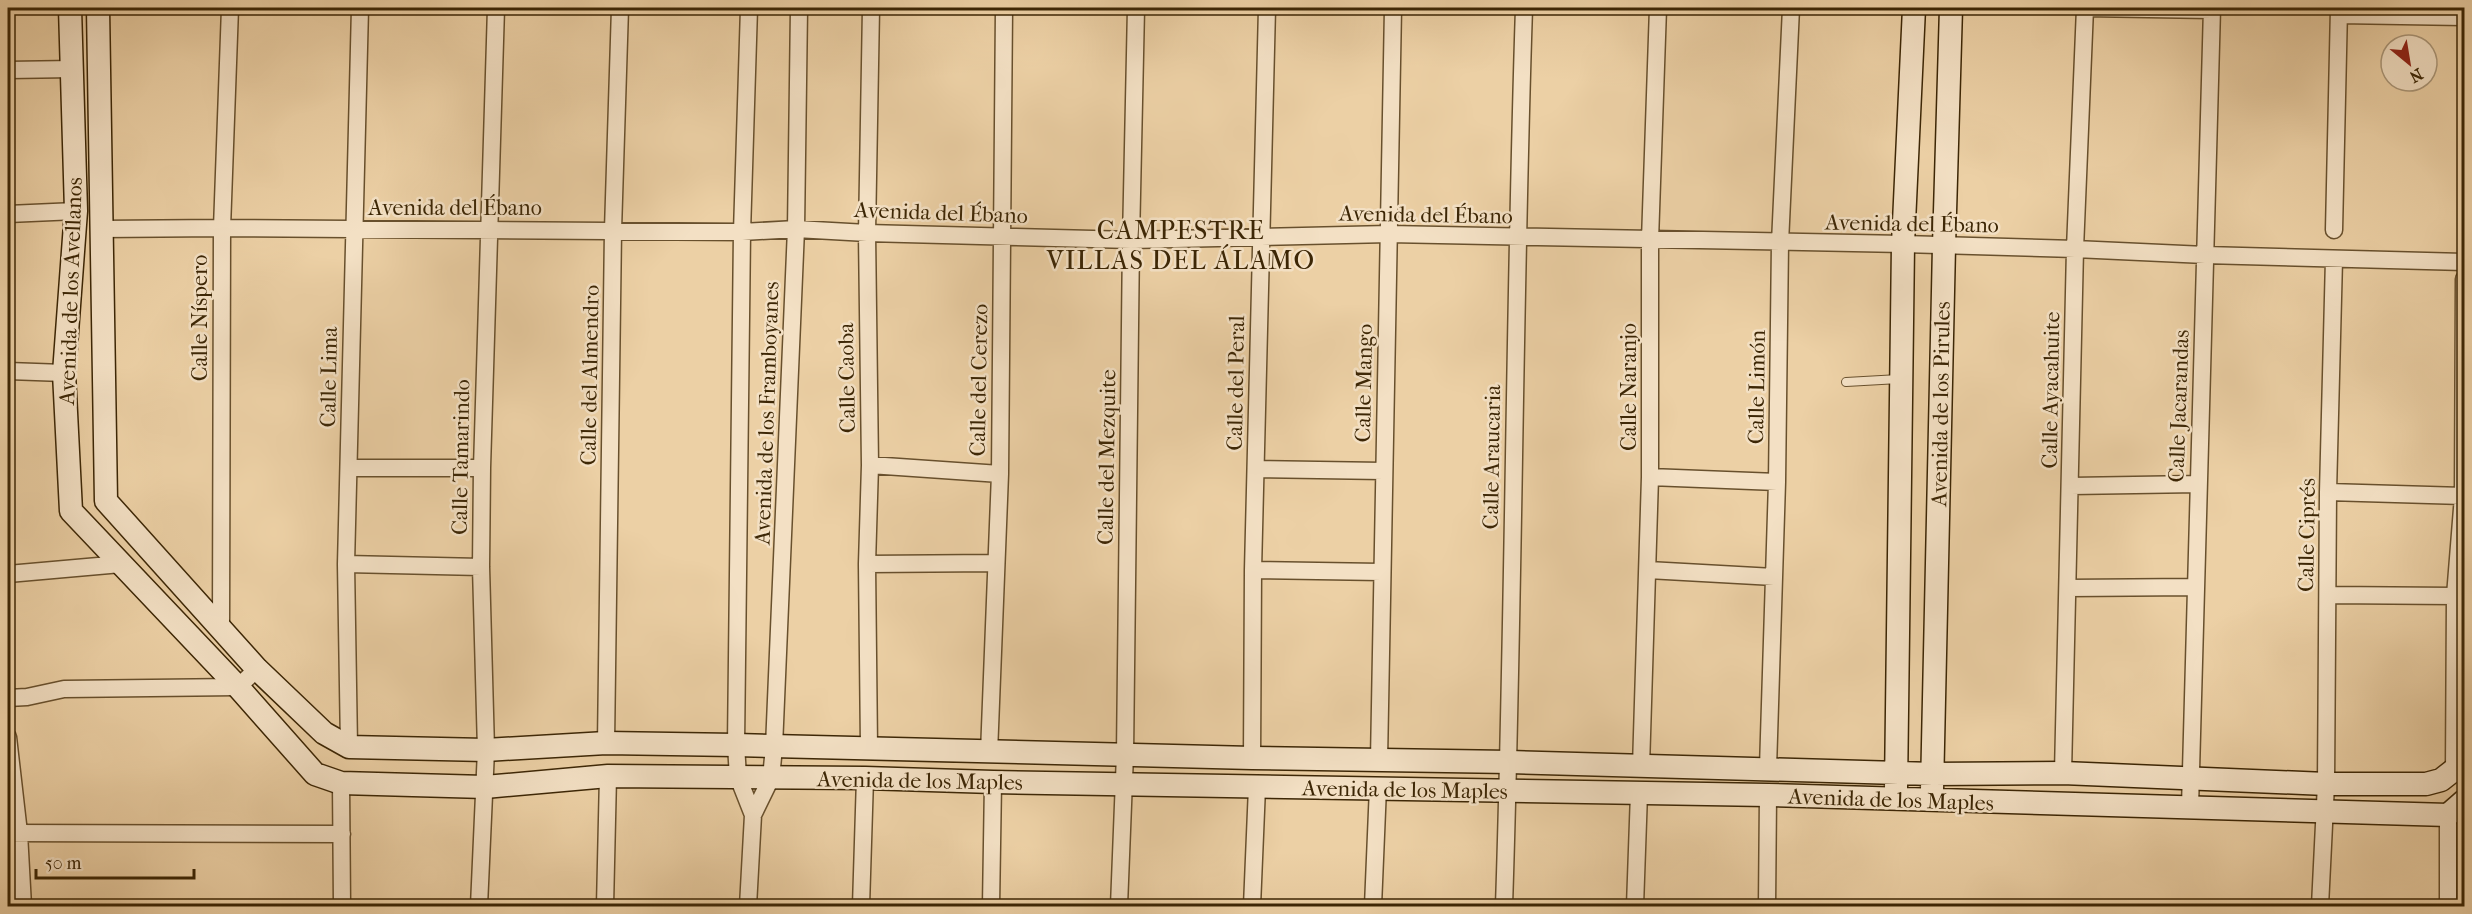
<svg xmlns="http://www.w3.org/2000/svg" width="2472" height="914" font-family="'IM FELL French Canon',serif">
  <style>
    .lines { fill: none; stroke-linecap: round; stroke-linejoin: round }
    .lane-casing { stroke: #68502d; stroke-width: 10 }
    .street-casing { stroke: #68502d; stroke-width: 19 }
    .secondary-casing { stroke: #3c2605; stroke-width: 25 }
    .lane { stroke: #f3e0c4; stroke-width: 8 }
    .street { stroke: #f3e0c4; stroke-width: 16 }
    .secondary { stroke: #f3e0c4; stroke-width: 22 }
    .labels { text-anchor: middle; stroke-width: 5; stroke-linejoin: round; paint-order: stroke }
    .street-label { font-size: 22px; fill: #3c2605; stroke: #f3e0c4 }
    .quarter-label { font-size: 26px; letter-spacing: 1.5px; fill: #3c2605; stroke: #f3e0c4 }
  </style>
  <rect width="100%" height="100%" fill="#ecd0a5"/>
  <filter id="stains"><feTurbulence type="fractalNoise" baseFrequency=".00333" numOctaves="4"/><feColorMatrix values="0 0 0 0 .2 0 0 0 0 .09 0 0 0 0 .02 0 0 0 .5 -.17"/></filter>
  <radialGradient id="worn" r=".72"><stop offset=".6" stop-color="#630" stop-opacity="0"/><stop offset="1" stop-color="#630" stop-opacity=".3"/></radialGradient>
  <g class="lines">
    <!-- lane casing -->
    <g class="lane-casing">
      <path id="lane" d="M1846 382 1899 379"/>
    </g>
    <!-- street casing -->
    <g class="street-casing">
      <path id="street" d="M749 8 742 232 736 745 738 777 753 815
        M2085 8 2211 10
        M2339 15 2464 17
        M8 70 73 69
        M8 214 76 211
        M100 229 222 228 742 232 796 229 867 233 1131 240 1389 234 1903 244 2075 249 2205 255 2464 262
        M2334 230 2339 8
        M8 371 64 373
        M870 465 1000 474
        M349 468H482
        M1256 469 1383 471
        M1650 477 1777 482
        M2071 486 2198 484
        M2328 492 2463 496
        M346 564 481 567
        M867 564 996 563
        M1253 570 1381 572
        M1648 570 1774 577
        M8 574 121 564
        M2068 588 2195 587
        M2328 595 2455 596
        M221 628 222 228 230 8
        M8 698 27 697 64 689 238 687 257 669
        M8 737 19 833 23 906
        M606 743 613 230 620 8
        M349 747 346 564 360 8
        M869 748 867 564 870 465 867 233 871 8
        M989 753 1000 474 1004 8
        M1252 758 1253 570 1267 8
        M1379 760 1393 8
        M1641 767 1650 477V240L1658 8
        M1768 768 1777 482 1780 243 1791 8
        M2454 771 2455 596 2463 496 2464 279
        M2063 773 2075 249 2085 8
        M341 783 342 906
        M2190 807 2212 8
        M8 833 342 834
        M479 906 486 750 481 567 482 468 496 8
        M605 906 608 776
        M748 906 753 815 771 778 774 747 796 229 799 8
        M861 906 865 778
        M991 906 993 782
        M1119 906 1125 754 1131 240 1136 8
        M1252 906 1257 787
        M1373 906 1378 787
        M1504 906C1514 607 1514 307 1524 8
        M1635 906 1639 793
        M1767 906 1768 795
        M2320 906 2326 784 2328 492 2334 259
        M2448 906V815"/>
    </g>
    <!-- secondary casing -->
    <g class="secondary-casing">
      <path id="secondary" d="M70 8 76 211 64 373 71 511 238 687 315 774 341 783 485 787 608 776 865 778 993 782 1768 795 2448 815 2464 801
        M98 8 106 501 257 669 324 733 349 747 486 750 606 743 736 745 1252 758 1510 762 1933 774 2063 773 2326 784H2426L2441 780 2464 762
        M1896 789 1903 244 1914 8
        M1932 790 1944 246 1951 8"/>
    </g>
    <!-- lane -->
    <use href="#lane" class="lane"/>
    <!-- street -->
    <use href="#street" class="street"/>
    <!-- secondary -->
    <use href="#secondary" class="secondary"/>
  </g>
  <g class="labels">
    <!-- street labels -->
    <g class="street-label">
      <text x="455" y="215">Avenida del Ébano</text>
      <text transform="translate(941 212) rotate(2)" y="8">Avenida del Ébano</text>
      <text transform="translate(1426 214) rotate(1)" y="8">Avenida del Ébano</text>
      <text transform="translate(1912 223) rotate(1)" y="8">Avenida del Ébano</text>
      <text transform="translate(70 291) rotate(-88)" y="8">Avenida de los Avellanos</text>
      <text transform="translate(199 318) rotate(-90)" y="8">Calle Níspero</text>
      <text transform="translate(589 375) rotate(-89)" y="8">Calle del Almendro</text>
      <text transform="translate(328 377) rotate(-89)" y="8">Calle Lima</text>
      <text transform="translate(846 378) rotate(-91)" y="8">Calle Caoba</text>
      <text transform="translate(978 380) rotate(-89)" y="8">Calle del Cerezo</text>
      <text transform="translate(1235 383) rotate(-89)" y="8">Calle del Peral</text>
      <text transform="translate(1363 383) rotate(-89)" y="8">Calle Mango</text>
      <text transform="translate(1628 387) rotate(-90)" y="8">Calle Naranjo</text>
      <text transform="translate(1756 387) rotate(-89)" y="8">Calle Limón</text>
      <text transform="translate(2050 390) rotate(-89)" y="8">Calle Ayacahuite</text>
      <text transform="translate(1940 404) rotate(-89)" y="8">Avenida de los Pirules</text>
      <text transform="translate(2178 406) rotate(-88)" y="8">Calle Jacarandas</text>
      <text transform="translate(766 413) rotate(-88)" y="8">Avenida de los Framboyanes</text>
      <text transform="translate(460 457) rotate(-89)" y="8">Calle Tamarindo</text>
      <text transform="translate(1106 457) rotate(-89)" y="8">Calle del Mezquite</text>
      <text transform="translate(1491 457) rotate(-89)" y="8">Calle Araucaria</text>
      <text transform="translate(2306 535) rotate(-89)" y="8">Calle Ciprés</text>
      <text transform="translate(920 780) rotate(1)" y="8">Avenida de los Maples</text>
      <text transform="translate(1405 789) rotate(1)" y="8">Avenida de los Maples</text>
      <text transform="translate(1891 799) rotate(2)" y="8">Avenida de los Maples</text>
    </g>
    <!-- quarter labels -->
    <g class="quarter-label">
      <text x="1181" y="239">CAMPESTRE<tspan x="1181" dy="30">VILLAS DEL ÁLAMO</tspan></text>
    </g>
  </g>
  <!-- margin -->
  <rect width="2472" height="914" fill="none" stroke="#ecd0a5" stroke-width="30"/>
  <rect x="9" y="9" width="2454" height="896" fill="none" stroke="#3c2605" stroke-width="3"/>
  <rect x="15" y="15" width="2442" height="884" fill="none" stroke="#3c2605" stroke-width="1.5"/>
  <!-- north arrow -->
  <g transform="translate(2409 63) rotate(150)"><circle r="28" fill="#f3e0c4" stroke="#aa9678" stroke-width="1.5"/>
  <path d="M0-4.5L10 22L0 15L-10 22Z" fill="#8f2418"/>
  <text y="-9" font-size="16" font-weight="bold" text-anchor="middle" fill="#3c2605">N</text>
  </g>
  <!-- scale -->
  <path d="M36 869v9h158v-9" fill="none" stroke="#3c2605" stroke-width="3"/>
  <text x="45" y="869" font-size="18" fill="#3c2605" stroke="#f3e0c4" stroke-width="4.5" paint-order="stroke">50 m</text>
  <rect width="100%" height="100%" filter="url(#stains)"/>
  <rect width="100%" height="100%" fill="url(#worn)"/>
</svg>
